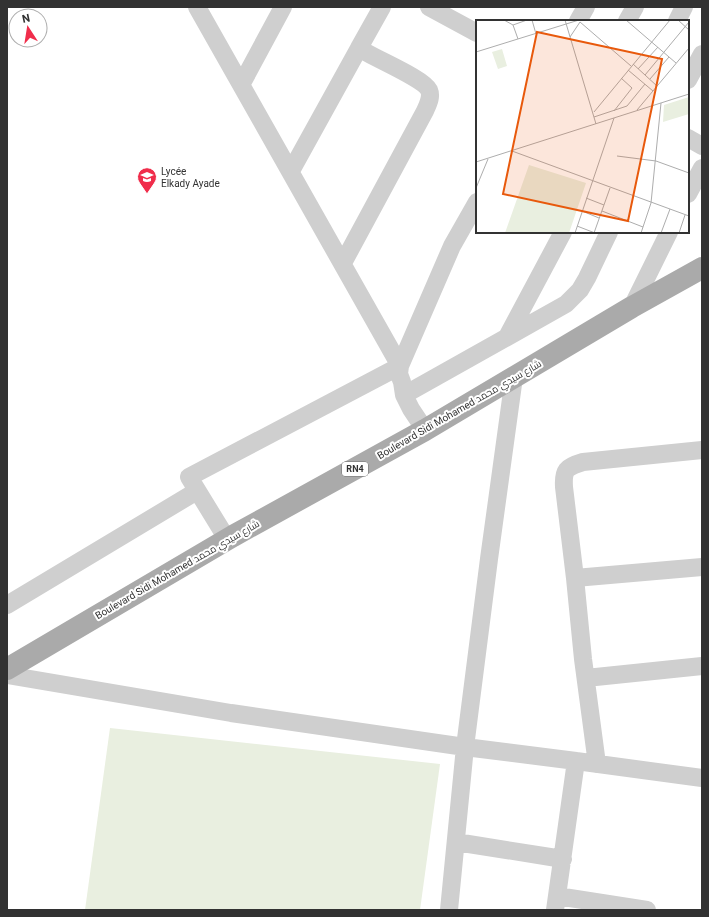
<svg xmlns="http://www.w3.org/2000/svg" width="709" height="917" font-family="Roboto,Cairo,sans-serif">
  <style>
    .green { fill: #e9efe0 }
    .lines { fill: none; stroke-linecap: round; stroke-linejoin: round }
    .minor { stroke: #cfcfcf; stroke-width: 18 }
    .major { stroke: #aaa; stroke-width: 22 }
    .labels { text-anchor: middle; stroke-width: 4; stroke-linejoin: round; paint-order: stroke }
    .shield { fill: #fff; stroke: #707070; stroke-width: 1 }
    .shield-label { font-size: 9px; font-weight: bold; fill: #323232 }
    .poi-label { font-size: 10px; fill: #323232; stroke: #fff; text-anchor: start }
    .street-label { font-size: 10px; fill: #323232; stroke: #fff }
    .inset-road { fill: none; stroke: #adadad; stroke-width: 1 }
    .view { fill: #e8590c; fill-opacity: 0.15; stroke: #e8590c; stroke-width: 2 }
    .inset-edge { fill: none; stroke: #323232; stroke-width: 2 }
  </style>
  <rect width="100%" height="100%" fill="#fff"/>
  <!-- green -->
  <path class="green" d="M110 728 440 764 420 910H85Z"/>
  <g class="lines">
    <!-- minor -->
    <path class="minor" d="M197 7 400 366 399 374 402 382 404 395 411 409 425 430
      M429 7 477 33
      M578 21 586 7
      M627 21 635 7
      M677 21 684 7
      M688 80 702 54
      M241 85 283 7
      M688 138 702 146
      M291 171 359 48
      M688 194 702 168
      M343 263 425 111C428 104 432 97 429 90 423 78 373 58 359 48L382 7
      M632 307 669 232
      M507 337 563 232
      M404 395 566 304 580 290 587 278 609 232
      M227 539 189 477 400 366 452 246 477 202
      M575 578 702 567
      M7 605 197 491
      M7 675 231 713 465 747 576 761 702 778
      M586 678 702 666
      M597 764 583 659 575 578 564 487C563 470 566 467 583 462L702 450
      M456 842 563 859
      M557 896 647 910
      M449 910 465 747 489 559 514 377
      M555 910 576 761"/>
    <!-- major -->
    <path class="major" d="M7 669 233 536 425 430 632 307 702 268"/>
  </g>
  <!-- icons -->
  <defs>
    <g id="school-pin" transform="scale(1)"><path d="M0 17L-7.5 6A9.5 9.5 0 1 1 7.5 6Z" fill="#f02d4b" stroke="#fff"/><path d="M0-5L7-2L0 1L-7-2ZM-4 1L0 2.5L4 1V4Q0 6-4 4Z" fill="#fff"/></g>
  </defs>
  <g fill-rule="evenodd">
    <use href="#school-pin" x="147" y="177"/>
  </g>
  <g class="labels">
    <!-- shield labels -->
    <rect class="shield" x="342" y="462" width="26" height="14" rx="3"/>
    <g class="shield-label">
      <text x="355" y="472">RN4</text>
    </g>
    <!-- poi labels -->
    <g class="poi-label">
      <text x="161" y="175">Lycée<tspan x="161" dy="12">Elkady Ayade</tspan></text>
    </g>
    <!-- street labels -->
    <g class="street-label">
      <text transform="translate(459 409) rotate(-30)" y="4">Boulevard Sidi Mohamed شارع سيدي محمد</text>
      <text transform="translate(177 569) rotate(-30)" y="4">Boulevard Sidi Mohamed شارع سيدي محمد</text>
    </g>
  </g>
  <!-- overview -->
  <g transform="translate(476 20)">
    <rect width="213" height="213" fill="#fff"/>
    <path d="M26 29 31 46 22 49 16 32ZM213 77V94L187 102 188 85ZM53 145 110 163 93 213H29Z" fill="#e9efe0"/>
    <path class="inset-road" d="M28 0 37 5 51 0M56 0 60 14M89 0 120 104M150 0 200 43M202 0 213 10M104 2 155 46M37 5 42 19M94 17 104 2M0 32 103 0M157 44 181 66M162 49 182 27M152 50 177 71M169 55 213 2M174 59 193 37M161 90 213 28M138 91 156 68 145 58M118 92 194 0M118 97 151 86 169 64M36 131 213 196M141 136 180 141 213 153M0 142 213 74M0 168 12 139M110 178 128 185M106 191 123 198M126 191 167 207M101 206 119 213M99 213 138 98M118 213 134 168M165 213 175 183 185 83M185 213 194 189M203 213 209 195"/>
    <path class="view" d="M61 12 186 39 152 201 27 174Z"/>
    <rect width="213" height="213" class="inset-edge"/>
  </g>
  <!-- border -->
  <rect width="709" height="917" fill="none" stroke="#323232" stroke-width="16"/>
  <!-- north arrow -->
  <g transform="translate(28 28) rotate(348)"><circle r="19" fill="#ffffff" stroke="#adadad"/>
  <path d="M0-3L7 15L0 10L-7 15Z" fill="#f02d4b"/>
  <text y="-6" font-size="11" font-weight="bold" text-anchor="middle" fill="#323232">N</text>
  </g>
</svg>
